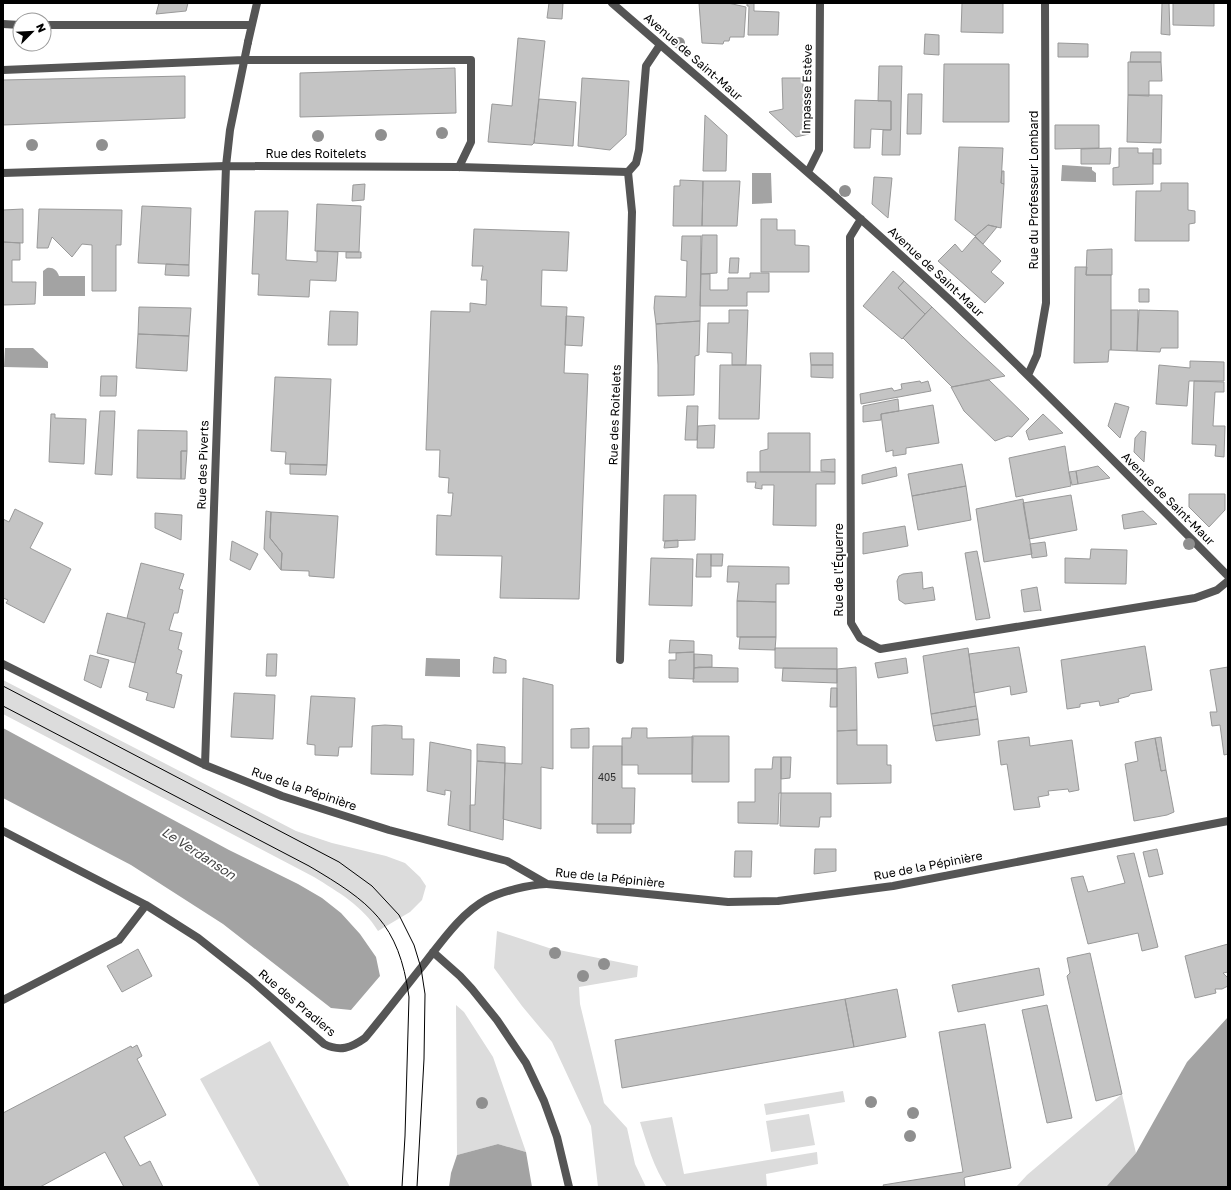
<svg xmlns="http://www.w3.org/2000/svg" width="1231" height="1190" font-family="'Golos Text',sans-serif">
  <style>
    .green { fill: #dcdcdc }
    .water { fill: #a3a3a3 }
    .building { fill: #c4c4c4; stroke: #999 }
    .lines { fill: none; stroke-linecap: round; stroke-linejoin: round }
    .service { stroke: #555; stroke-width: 8 }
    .minor { stroke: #555; stroke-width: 8 }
    .tram { stroke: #000; stroke-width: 1 }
    .tree { fill: #8f8f8f }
    .labels { text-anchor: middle; stroke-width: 4; stroke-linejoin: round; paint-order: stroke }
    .number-label { font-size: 10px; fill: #313131 }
    .street-label { font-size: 12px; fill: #000; stroke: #fff }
    .water-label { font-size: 13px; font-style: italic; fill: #444; stroke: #fff }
  </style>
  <rect width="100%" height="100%" fill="#fff"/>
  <!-- green -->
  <path class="green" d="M3 680 296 831 332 843 386 856 405 863 420 877 426 886 422 900 410 912 378 931C363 906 338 892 314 877L3 714Z
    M497 931 549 948 638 966 637 977 579 987 580 1004 604 1103 627 1128 635 1164 646 1187H598L591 1126 552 1042 522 1006 494 968Z
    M456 1005 464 1012 493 1057 526 1152 498 1144 457 1155Z
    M270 1041 350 1187H260L200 1079Z
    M843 1091 845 1102 766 1115 764 1104Z
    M1122 1094 1136 1153 1106 1187H1016L1027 1175Z
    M809 1114 815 1145 771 1152 766 1121Z
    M672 1117 684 1174 817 1152 818 1164 766 1174 767 1187H667C654 1168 647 1144 640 1122Z"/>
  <!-- water -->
  <path class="water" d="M1062 165 1092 167V170L1096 173V182L1061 181Z
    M752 173H771L772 203 752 204Z
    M47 268C53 267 57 270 59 276H85V296H43V271Z
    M5 348H33L48 362V368L4 367Z
    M426 658 460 659V677L425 676Z
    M3 728 229 850 298 884 322 898 341 913 360 934 376 957 380 976 351 1010 331 1008 223 924 131 865 3 798Z
    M1228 1017V1187H1106L1136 1153 1187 1062Z
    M498 1144 526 1152 532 1187H449L451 1173 457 1155Z"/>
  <!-- building -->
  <path class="building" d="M159 3H188L186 11 156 14Z
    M549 3H563L562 19 547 18Z
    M699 3H728L746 7 744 37H730L729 41H724L723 44 702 43Z
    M747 3H754V11L779 12 778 35H748L749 6H747Z
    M962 3H1003V33L961 32Z
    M1162 3H1169L1170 35 1161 34Z
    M1173 3H1214V26L1173 25Z
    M925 34 939 35V55L924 54Z
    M518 38 545 41 534 143 532 145 488 142 492 104 512 106Z
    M1058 43 1088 44V57H1058Z
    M1131 52H1161V62H1130Z
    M1128 62H1161L1162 81H1149V96L1128 95Z
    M944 64H1009V122H943Z
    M879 66H902L900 155H882L883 130H891V101H878Z
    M455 68 456 113 300 117V73Z
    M185 76V118L3 125V80Z
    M582 78 629 81 626 135 610 150 578 146Z
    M782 78H803V90L810 96 809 134 796 137 769 112 783 109Z
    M908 94H922L921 134H907Z
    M1128 95H1162L1161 143 1127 142Z
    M539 99 576 102 573 146 534 143Z
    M855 100 891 101V130L871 129 870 148H854Z
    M705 115 727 135 726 171H703Z
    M1055 125H1099V148L1055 149Z
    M959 147 1003 148 1001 183 1004 184 1001 228 988 225 975 236 955 220Z
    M1111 148 1110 164H1081V149Z
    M1119 148H1138V153H1153V184L1113 185V168L1119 167Z
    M1153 149H1161V164H1153Z
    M1002 171H1004V184L1001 183Z
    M874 177 892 178 888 218 872 204Z
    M680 180 703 181 702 226H673L674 186H680Z
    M703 181H740L737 226H702Z
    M1161 183H1188V210L1195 211V223L1189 224V241H1135L1136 191H1161Z
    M365 184 364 200 352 201 353 185Z
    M317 204 361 206 359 252 315 251Z
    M142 206 191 208 189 265 138 263Z
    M23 209V243L3 242V210Z
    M39 209 122 210 121 245H116V291H92V245L82 244 72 257 52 237 48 248H37Z
    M255 211H288L286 260 317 262V251L338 252 336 281 310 280 309 297 258 295 259 274H252Z
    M761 219H777V230H795V245L809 246V272H761Z
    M988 225 997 227 983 244 975 236Z
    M474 229 569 232 567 271 542 270 541 306 567 307 564 373 588 374 579 599 500 598 502 556 436 555 437 515 451 516 453 493H448L449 478 439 477 440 450H426L431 311 470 312V303L486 305 487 280H481L483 266H472Z
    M702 235H717V273L701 274Z
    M682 236H701L700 321 656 324 654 308 655 296 686 297 687 261 681 260Z
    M975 237 1001 261 991 272 1004 283 985 303 938 261 955 244 962 252Z
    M3 242 20 243V260H12V282H36L35 304 3 305Z
    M1112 249V275H1086L1087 250Z
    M346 252H361V258H346Z
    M730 258H739L738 273H729Z
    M166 264 189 265V276L165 275Z
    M1075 267H1087L1086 275H1111V350H1109L1108 362 1074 363Z
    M893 271 904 281 898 288 925 314 902 339 863 306Z
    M750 273H769V292H747V306H700L701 274H710V290H728V278H750Z
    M904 281 932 307 925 314 898 288Z
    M1139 289H1149V302H1139Z
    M139 307 191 308 189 336 138 334Z
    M932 307 963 337 1005 376 952 387 903 338Z
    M729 310H748L746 365H732V353L707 352 708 323H729Z
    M1111 310H1138L1137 351 1111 350Z
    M1139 310 1178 311V348H1161L1160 352 1137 351Z
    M330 311 358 312 357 345H328Z
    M566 316 584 317 582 346 565 345Z
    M700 321 699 355 695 356 694 395 658 396V365L656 324Z
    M138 334 189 336 187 371 136 368Z
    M810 353H833V365H811Z
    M1190 361 1224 362V381H1189L1187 406 1156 404 1159 365 1190 368Z
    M720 365H761L759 419H719Z
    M811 365H833V378L811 377Z
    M101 376H117L116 396H100Z
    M275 377 331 379 327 465 285 464 286 452 271 451Z
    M989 380 1029 419 1012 437 1008 436 995 441 964 411 951 387Z
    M920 381 921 383 928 381 931 391 861 404 860 394 892 388 894 391 902 389 901 384Z
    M1194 381 1224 382V392H1215L1213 426H1225L1224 457 1215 456 1216 445 1192 444Z
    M898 399 899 411 881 414V420L863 422V406Z
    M1115 403 1129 407 1120 438 1108 426Z
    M933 405 939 443 906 448V454L893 456V450L886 452 881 414Z
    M687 406H698L697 440H685Z
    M100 411H115L112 475 95 474Z
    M51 414H55V418L86 419 84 464 49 462Z
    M1043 414 1063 433 1029 440 1026 431Z
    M715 425 714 448H697L698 426Z
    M138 430 187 431V451H181V479L137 478Z
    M1141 431 1146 432 1144 462 1134 452 1135 438Z
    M768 433H810V472H760V451L768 449Z
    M1065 446 1071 486 1016 497 1009 458Z
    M181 451H187L185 479H181Z
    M835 459V472L821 471V460Z
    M290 464 327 465 326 475 290 474Z
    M962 464 966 486 912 496 908 474Z
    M1098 466 1110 478 1078 484 1076 471Z
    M896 467 897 476 862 484V475Z
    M1076 471 1078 484 1072 485 1069 472Z
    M747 472H835V484H816V526L773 525 774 485H762V489L755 488 756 482H747Z
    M966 486 971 520 918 530 912 496Z
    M1189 494H1225V510L1209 527 1189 507Z
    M664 495H696L695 540 663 541Z
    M1071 495 1077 530 1029 539 1023 503Z
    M1023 499 1032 554 984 562 976 509Z
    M15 509 43 523 30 548 71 569 44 623 6 603 8 600 3 598V519L9 522Z
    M266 511 271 512 270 538 282 553 281 570 264 549Z
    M1143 511 1157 524 1124 529 1122 515Z
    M271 512 338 516 334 578 309 576V571L281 570 282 553 270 538Z
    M155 513 182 515 181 540 155 528Z
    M905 526 908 546 863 554V533Z
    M678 540V547L664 548 665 541Z
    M232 541 258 554 250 570 230 560Z
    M1045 542 1047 556 1032 558 1030 544Z
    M1091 549 1127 550 1126 584 1065 583V558L1090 559Z
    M977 551 990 618 976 620 965 553Z
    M697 554H711V577H696Z
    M711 554H723L722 566H711Z
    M651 558 693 559 692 606 649 605Z
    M141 563 184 574 179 589 183 590 178 613H174L169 630 182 633 178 649 182 651 176 673 182 675 174 708 146 700 148 693 129 687 145 623 127 618Z
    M728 566 789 567V584H776V602L737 601 739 582H727Z
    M922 572 923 589 933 587 935 600 905 604 899 600 897 581 899 576 903 574Z
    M1037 587 1041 611 1040 610 1024 612 1021 590Z
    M737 601 776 602V637H737Z
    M107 613 145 623 135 663 97 653Z
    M740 637H776L775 650 739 649Z
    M670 640 694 641V652L669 653Z
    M1145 646 1152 690 1130 694 1129 696 1118 699 1119 702 1100 706 1099 701 1080 704V707L1067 709 1061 660Z
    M1019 647 1027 692 1011 695 1010 686 974 693 969 654Z
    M775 648H837V669L775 668Z
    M968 648 976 706 931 714 923 656Z
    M694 652V679L669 678V660H676V653Z
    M267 654H277L276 676H266Z
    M694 654 712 655V667L694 668Z
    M90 655 109 660 101 688 84 680Z
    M494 657 506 660V673H493Z
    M906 658 908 673 878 678 875 663Z
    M699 667 738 668V682H693L694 668Z
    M856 667 857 730 837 731V669Z
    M1228 667V754L1224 755 1220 725 1212 726 1210 712H1217L1210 670Z
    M783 668 837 669V683L782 681Z
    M523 678 553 685V769L541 767V829L503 819 505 763 522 764Z
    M831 688H837V707H830Z
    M234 693 275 695 273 739 231 737Z
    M311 696 355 698 352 747H339L338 756 315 755V745L307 744Z
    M976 706 978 719 933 726 931 714Z
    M978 719 980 735 936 741 933 726Z
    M385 725 402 726V739H414L413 775 371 774 372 726Z
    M589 728V748H571V729Z
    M632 728H647V738L693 737 692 774H638V765H622V738H631Z
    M857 730V745H887V765H891V783L837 784V731Z
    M692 736H729V782H692Z
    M1029 737 1030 746 1072 740 1079 790 1069 792 1068 789 1048 791 1049 795 1038 797 1040 807 1014 810 1007 764 1001 765 998 741Z
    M1161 737 1166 770 1161 771 1155 738Z
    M1155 738 1161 771 1166 770 1174 812 1167 815 1134 821 1125 764 1138 761 1135 742Z
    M430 742 471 750 470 831 448 825 451 791 445 790V795L427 791Z
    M477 744 505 747V763L477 761Z
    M593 746H622V788H635L634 824H592Z
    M773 757H781V793H779L778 824 738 823V802H755V769H772Z
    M781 757H791L790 778 781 779Z
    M477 761 505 763 503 840 470 831V805H475Z
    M781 793H831V817H820L819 827 780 826Z
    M597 824H631V833H597Z
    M815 849H836V871L814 874Z
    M1157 849 1163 874 1149 877 1143 852Z
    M735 851H752L751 877H734Z
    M1134 853 1158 947 1142 951 1138 933 1088 944 1071 878 1083 876 1088 892 1125 883 1117 856Z
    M1228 944V972L1223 973 1228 978V986L1222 989H1215L1216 993 1195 998 1185 956Z
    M138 949 152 976 122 992 107 966Z
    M1090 953 1122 1094 1096 1101 1067 976 1070 973 1067 958Z
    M1039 968 1044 995 958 1012 952 985Z
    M897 989 906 1037 854 1047 845 999Z
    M845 999 854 1047 622 1088 615 1040Z
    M1047 1005 1072 1118 1047 1123 1022 1010Z
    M985 1024 1011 1168 966 1177 964 1178 965 1187H884L883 1185 963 1172 939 1032Z
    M137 1045 142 1056 137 1059 166 1115 124 1137 140 1166 150 1161 163 1187H124L105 1152 40 1187H3V1113L131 1046 132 1048Z"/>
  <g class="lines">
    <!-- service -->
    <path class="service" d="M3 70 244 60H471V142L459 167
      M226 166 230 130 248 42
      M620 660 632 212 628 172"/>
    <!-- minor -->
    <path class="minor" d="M612 3C726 102 841 199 952 302 1046 391 1137 484 1228 576
      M3 24 20 25
      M44 25H252
      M248 42 257 3
      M808 172 819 150 820 3
      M3 173 226 166 459 167 628 172 636 163 639 150 646 66 660 45
      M861 219 850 237 851 623 860 638 880 649 1195 598 1217 590 1228 581
      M1028 375 1037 355 1046 303 1045 3
      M3 664 205 765 282 796 389 830 507 861 547 884 728 902 778 901 893 886 1228 821
      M205 765 226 166
      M3 831 146 905 198 938 250 979 324 1044C340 1052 351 1048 365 1038 385 1014 404 989 424 964 442 941 461 913 487 899 503 891 528 885 546 884
      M433 952 460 976 472 989 497 1020 526 1063 544 1101 557 1137 569 1187
      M3 1000 119 940 146 905"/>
    <!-- tram -->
    <path class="tram" d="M3 686 339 862 372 886 399 915 414 945 421 968 425 994 424 1059 417 1187
      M3 706 309 866C370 902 399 923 409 997L405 1136 402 1187"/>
  </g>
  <!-- trees -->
  <g class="tree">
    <circle cx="679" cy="43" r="6"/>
    <circle cx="442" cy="133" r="6"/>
    <circle cx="381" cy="135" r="6"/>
    <circle cx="318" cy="136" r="6"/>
    <circle cx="32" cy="145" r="6"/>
    <circle cx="102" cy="145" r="6"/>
    <circle cx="845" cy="191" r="6"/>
    <circle cx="1189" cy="544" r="6"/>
    <circle cx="555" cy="953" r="6"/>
    <circle cx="604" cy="964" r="6"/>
    <circle cx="583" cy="976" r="6"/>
    <circle cx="871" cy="1102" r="6"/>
    <circle cx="482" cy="1103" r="6"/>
    <circle cx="913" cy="1113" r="6"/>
    <circle cx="910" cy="1136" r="6"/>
  </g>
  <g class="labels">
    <!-- number labels -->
    <g class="number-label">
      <text x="607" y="781">405</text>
    </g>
    <!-- street labels -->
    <g class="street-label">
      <text transform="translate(693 57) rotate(41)" y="4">Avenue de Saint-Maur</text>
      <text transform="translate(807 89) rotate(-89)" y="4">Impasse Estève</text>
      <text x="316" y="158">Rue des Roitelets</text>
      <text transform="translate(1034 190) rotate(-90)" y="4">Rue du Professeur Lombard</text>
      <text transform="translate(936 272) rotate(43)" y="4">Avenue de Saint-Maur</text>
      <text transform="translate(615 415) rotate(-88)" y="4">Rue des Roitelets</text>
      <text transform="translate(203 465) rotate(-88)" y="4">Rue des Piverts</text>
      <text transform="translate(1168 499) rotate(45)" y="4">Avenue de Saint-Maur</text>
      <text transform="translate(839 570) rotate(-90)" y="4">Rue de l'Équerre</text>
      <text transform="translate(304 789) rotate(19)" y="4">Rue de la Pépinière</text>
      <text transform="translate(928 866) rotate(-11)" y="4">Rue de la Pépinière</text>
      <text transform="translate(610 878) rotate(6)" y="4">Rue de la Pépinière</text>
      <text transform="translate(297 1003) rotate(40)" y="4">Rue des Pradiers</text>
    </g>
    <!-- water labels -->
    <g class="water-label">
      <text transform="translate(199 853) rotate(33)" y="5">Le Verdanson</text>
    </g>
  </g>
  <!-- border -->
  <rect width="1231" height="1190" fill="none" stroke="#000000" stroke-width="8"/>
  <!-- north arrow -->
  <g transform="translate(32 32) rotate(66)"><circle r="19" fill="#ffffff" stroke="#999999"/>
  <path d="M0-3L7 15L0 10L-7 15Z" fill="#000000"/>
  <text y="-6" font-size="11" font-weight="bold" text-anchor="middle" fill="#000000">N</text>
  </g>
</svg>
